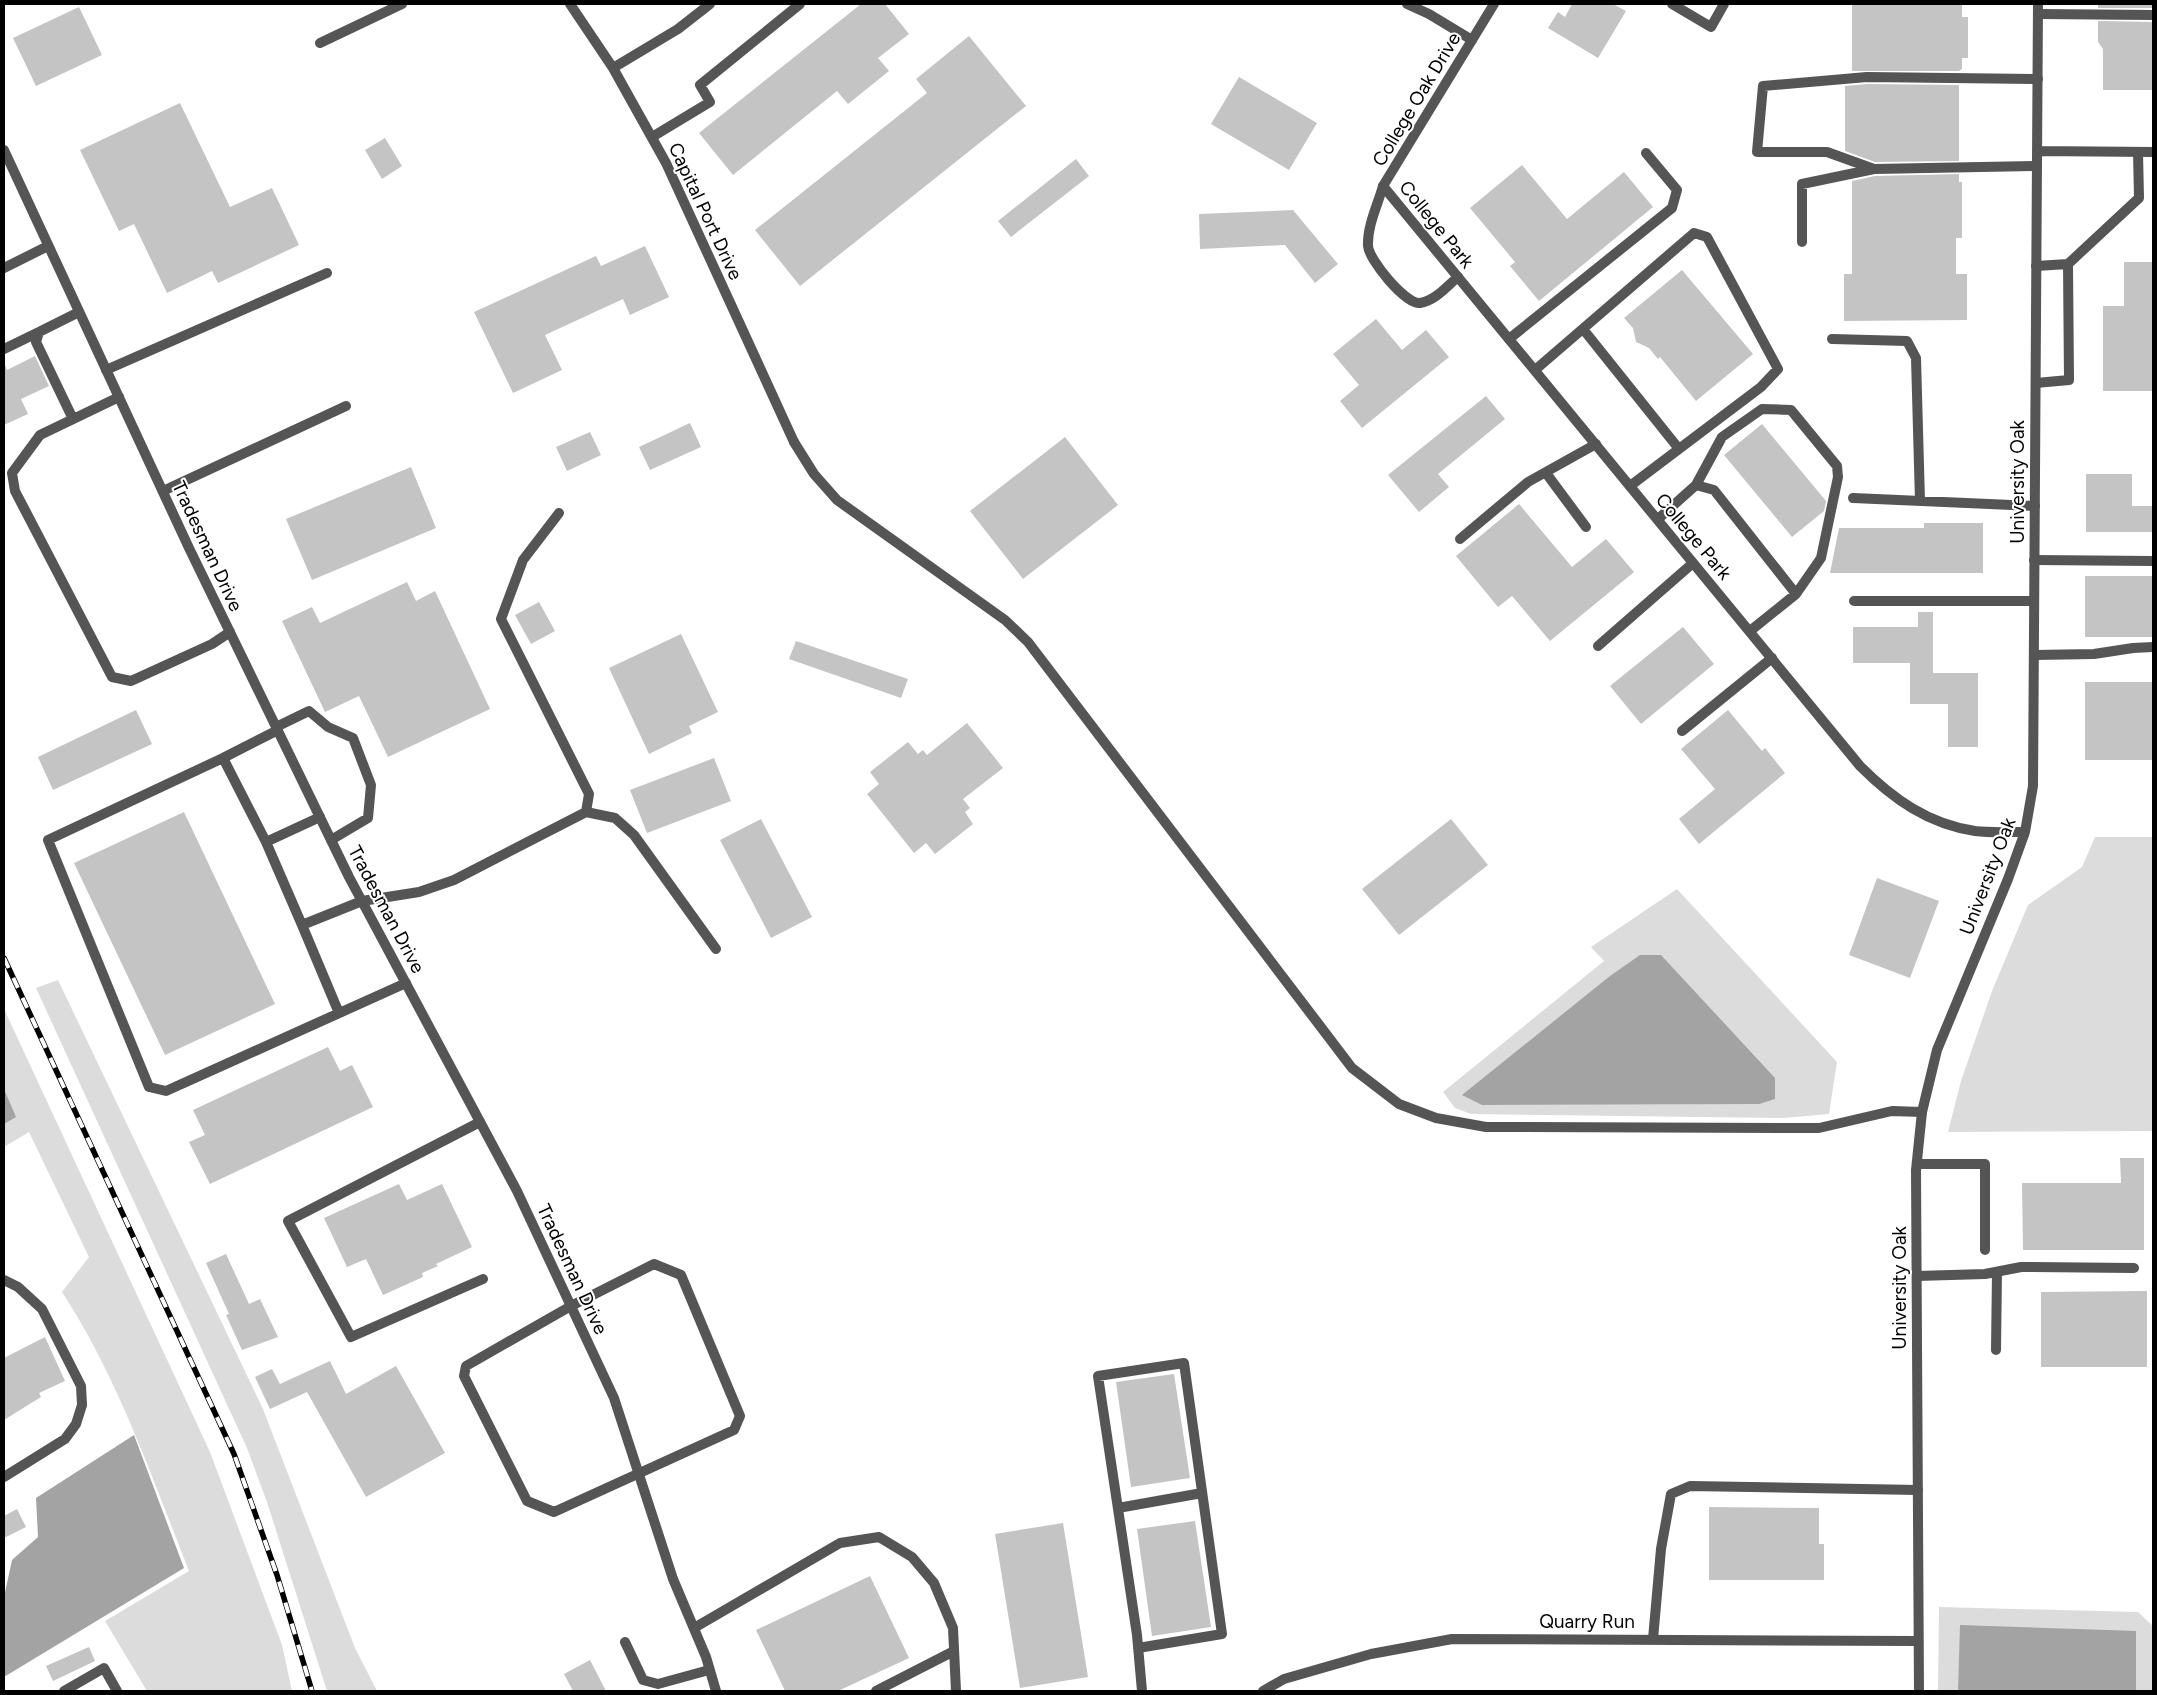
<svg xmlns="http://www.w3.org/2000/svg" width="2157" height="1695" font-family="Figtree,sans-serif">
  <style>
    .green { fill: #dcdcdc }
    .water { fill: #a3a3a3 }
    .building { fill: #c4c4c4 }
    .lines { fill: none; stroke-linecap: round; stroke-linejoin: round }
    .service { stroke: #555; stroke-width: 10 }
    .minor { stroke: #555; stroke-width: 10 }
    .rail-casing { stroke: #000; stroke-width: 5.5 }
    .rail { stroke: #fff; stroke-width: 4; stroke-dasharray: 11; stroke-linecap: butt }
    .labels { text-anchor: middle; stroke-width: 4; stroke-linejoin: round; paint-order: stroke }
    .street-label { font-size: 19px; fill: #000; stroke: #fff }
  </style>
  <rect width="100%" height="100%" fill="#fff"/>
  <!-- green -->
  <path class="green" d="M2095 837H2153V1131L1948 1132 1961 1081 1992 991 2028 905 2082 867Z
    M1677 889 1837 1062 1829 1114 1783 1118 1471 1114 1455 1108 1443 1092 1604 961 1591 947Z
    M58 980 263 1409 355 1648 377 1691H327L267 1502 247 1448 36 988Z
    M4 1009 210 1452 282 1645 292 1691H147L105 1621 189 1571C151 1475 118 1378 62 1292L89 1257 29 1132 4 1147Z
    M1939 1607 2138 1612 2153 1626V1691H1938Z"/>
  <!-- water -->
  <path class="water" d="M1640 955H1661L1775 1078V1099L1759 1104 1482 1105 1462 1095 1610 976Z
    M4 1089 16 1117 4 1124Z
    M134 1435 184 1568 4 1677V1597L12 1560 38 1537 36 1498Z
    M1960 1625 2136 1631V1691H1958Z"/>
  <!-- building -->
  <path class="building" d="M861 4H885L909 34 878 58 889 71 848 104 837 91 733 175 699 133Z
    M1572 4H1613L1626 11 1598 58 1548 28 1558 12 1565 17Z
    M1852 4H1962V17H1968V58H1962V69L1959 71H1852Z
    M2098 4H2153V8H2098Z
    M79 7 102 55 36 86 13 38Z
    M2098 21 2153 22V90H2103V49L2098 42Z
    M969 36 1026 106 800 286 755 230 927 93 916 79Z
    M1239 77 1317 123 1289 170 1211 124Z
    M1867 84 1959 85V161L1875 162 1845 151V86Z
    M180 103 230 207 272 188 299 245 218 283 212 271 167 293 134 224 119 231 80 150Z
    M385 138 402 166 382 179 365 150Z
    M1076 159 1089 176 1011 237 998 221Z
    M1522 165 1567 219 1624 172 1653 207 1539 301 1510 266 1515 262 1470 208Z
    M1959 174V182H1962V238H1956V274H1967V320L1844 321V274H1852V181L1875 176Z
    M1293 210 1338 264 1315 283 1285 245 1200 249 1199 214Z
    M645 246 669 297 630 315 623 299 545 335 562 370 513 393 474 312 596 256 601 266Z
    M2124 262H2153V391H2103V306H2124Z
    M1682 270 1753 354 1696 401 1660 357 1658 359 1649 348 1636 342 1633 328 1624 318Z
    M1376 319 1402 350 1426 330 1449 357 1362 428 1340 401 1359 385 1333 354Z
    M35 356 49 386 21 399 28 414 4 425V363L7 370Z
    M1486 396 1505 419 1438 474 1449 487 1419 512 1388 475Z
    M690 423 701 447 650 470 639 447Z
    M1762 424 1826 501 1824 511 1792 537 1724 455Z
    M590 432 601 455 567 471 556 447Z
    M1065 437 1118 505 1023 579 970 511Z
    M411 467 436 528 312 580 286 519Z
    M2086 474H2132V506H2153V532H2086Z
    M1519 504 1572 567 1606 539 1634 572 1550 641 1512 596 1498 607 1456 556Z
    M1924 523H1983V573H1830L1839 528H1924Z
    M2085 576H2153V637H2085Z
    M407 582 416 601 435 591 490 709 388 757 359 696 325 712 282 621 312 607 320 623Z
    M539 602 555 631 531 644 515 615Z
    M1918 612H1933V673H1978V747H1948V704H1910V663H1853V627H1918Z
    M1683 627 1714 664 1641 724 1610 686Z
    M681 634 718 712 689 726 692 733 649 754 609 668Z
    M796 641 908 679 901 698 789 659Z
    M2085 682H2153V760H2085Z
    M136 710 152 744 53 790 38 757Z
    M1728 710 1762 751 1765 748 1785 773 1699 844 1679 819 1715 789 1681 749Z
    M967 723 1003 768 963 799 970 808 965 812 973 824 935 854 926 843 914 853 867 794 879 784 870 772 908 742 918 754 923 750 927 755Z
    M714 758 731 801 647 833 630 790Z
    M184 812 275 1004 165 1055 74 863Z
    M761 819 812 917 771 938 720 840Z
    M1451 819 1488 865 1399 935 1362 889Z
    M1877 878 1939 901 1910 978 1849 955Z
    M328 1047 340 1071 352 1065 373 1107 210 1184 189 1142 205 1135 193 1110Z
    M2120 1158H2144V1250H2023L2022 1183H2121Z
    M399 1184 407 1200 442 1184 472 1247 436 1264 438 1266 422 1273 423 1277 383 1295 366 1259 347 1267 324 1218Z
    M226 1254 249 1304 260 1299 278 1337 242 1350 226 1315 229 1314 206 1263Z
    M2147 1291V1367H2041V1292Z
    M45 1337 65 1381 39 1393 41 1397 4 1420V1358Z
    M330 1361 346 1394 396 1366 445 1453 366 1497 307 1392 270 1409 255 1377 272 1369 280 1384Z
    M1174 1374 1190 1478 1131 1487 1116 1382Z
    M1709 1507 1819 1508V1544H1824V1580H1709Z
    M17 1509 26 1527 4 1538V1516Z
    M1195 1521 1211 1627 1152 1636 1137 1529Z
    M1063 1523 1088 1677 1020 1688 995 1534Z
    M870 1576 909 1658 838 1691H785L756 1630Z
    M89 1647 95 1661 53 1681 46 1666Z
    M590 1660 606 1691H573L564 1674Z"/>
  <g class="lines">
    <!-- service -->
    <path class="service" d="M1407 4 1429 14 1472 40
      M1672 4 1711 27 1724 4
      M2038 14 2153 15
      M320 43 402 4
      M652 137 710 102 700 85 800 4
      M1874 169 1827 152H1757L1763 86 1867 77 2038 79
      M1383 186C1378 204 1367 226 1368 246 1369 260 1405 304 1420 303 1435 301 1447 286 1458 277
      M1802 242V184L1874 169 2037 166
      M2036 266 2068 264 2139 198 2138 152
      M4 268 48 246
      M1583 329 1679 449
      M1509 339 1672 208 1677 190 1646 153
      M1832 339 1907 341 1916 358 1920 501
      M4 349 39 332
      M106 370 327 273
      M1535 370 1694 233 1707 237 1778 369 1761 387 1630 486
      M2036 383 2069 380 2068 264
      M119 397 40 435 12 473 15 491 112 677 131 681 212 644 230 632
      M73 419 36 342 39 332 79 312
      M794 442 814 474 837 500 1005 620 1028 642 1352 1068 1399 1104 1436 1118 1486 1127 1819 1128 1892 1111 1922 1112
      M1546 473 1586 527
      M1696 485 1714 490 1796 594
      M163 491 346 406
      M1853 498 2035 506
      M1658 519 1696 485 1722 437 1762 409 1791 410 1837 466 1838 477 1821 558 1796 594 1750 631
      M1460 539 1528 482 1596 444
      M2034 560 2153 561
      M1854 601H2034
      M1598 646 1693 563
      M2034 655 2094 654 2133 648 2153 647
      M276 727 309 711 328 727 353 738 371 785 368 818 331 840
      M278 730 223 758 48 840 149 1087 166 1091 406 983
      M1682 731 1772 658
      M223 758 266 842
      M586 812 615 818 634 835 716 949
      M320 817 266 842 302 925 362 901 419 892 454 880 586 812 589 794 501 619 523 560 559 513
      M302 925 339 1013
      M480 1122 288 1221 351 1337 483 1279
      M1917 1164H1985V1250
      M654 1264 681 1275 740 1416 734 1430 554 1512 527 1501 464 1376 466 1366 571 1306Z
      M1917 1276 1985 1274 2021 1267 2134 1268
      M4 1280 18 1287 42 1309 81 1386 82 1405 76 1424 65 1439 4 1477
      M1996 1350 1997 1272
      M1118 1508 1202 1493
      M694 1628 840 1543 879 1537 912 1557 934 1583 953 1628 956 1691
      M1653 1639 1661 1549 1671 1494 1690 1486 1918 1490
      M625 1642 643 1680 658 1684 709 1670
      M1138 1648 1222 1634 1184 1363 1098 1376 1137 1635 1142 1691
      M64 1691 104 1668 117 1691
      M876 1691 954 1651"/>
    <!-- minor -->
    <path class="minor" d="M570 4 613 68 666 163 794 442
      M1494 4 1383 186 1860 766C1893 799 1928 824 1975 831 1991 833 2009 832 2025 832
      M613 68 678 29 710 4
      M4 150 189 548 349 877 517 1191 614 1398 673 1579 706 1657 716 1691
      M2037 151 2153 152
      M1263 1691 1284 1679 1371 1654 1452 1639 1918 1641
      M1919 1691 1916 1170 1922 1112 1937 1050 2008 879 2025 832 2033 786 2038 4"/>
    <!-- rail casing -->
    <g class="rail-casing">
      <path id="rail" d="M4 958 234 1454 277 1575 312 1691"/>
    </g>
    <!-- rail -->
    <use href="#rail" class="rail"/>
  </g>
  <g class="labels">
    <!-- street labels -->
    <g class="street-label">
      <text transform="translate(1416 99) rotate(-59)" y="7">College Oak Drive</text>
      <text transform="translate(706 211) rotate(65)" y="7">Capital Port Drive</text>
      <text transform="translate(1437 224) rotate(51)" y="7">College Park</text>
      <text transform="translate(2017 482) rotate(-90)" y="7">University Oak</text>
      <text transform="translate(1694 536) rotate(50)" y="7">College Park</text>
      <text transform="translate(208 546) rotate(65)" y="7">Tradesman Drive</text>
      <text transform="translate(1987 876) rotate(-69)" y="7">University Oak</text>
      <text transform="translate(387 909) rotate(62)" y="7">Tradesman Drive</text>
      <text transform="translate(573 1269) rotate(65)" y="7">Tradesman Drive</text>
      <text transform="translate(1899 1288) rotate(-90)" y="7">University Oak</text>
      <text x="1587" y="1628">Quarry Run</text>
    </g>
  </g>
  <!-- border -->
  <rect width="2157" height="1695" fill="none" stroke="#000000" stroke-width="10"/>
</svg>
